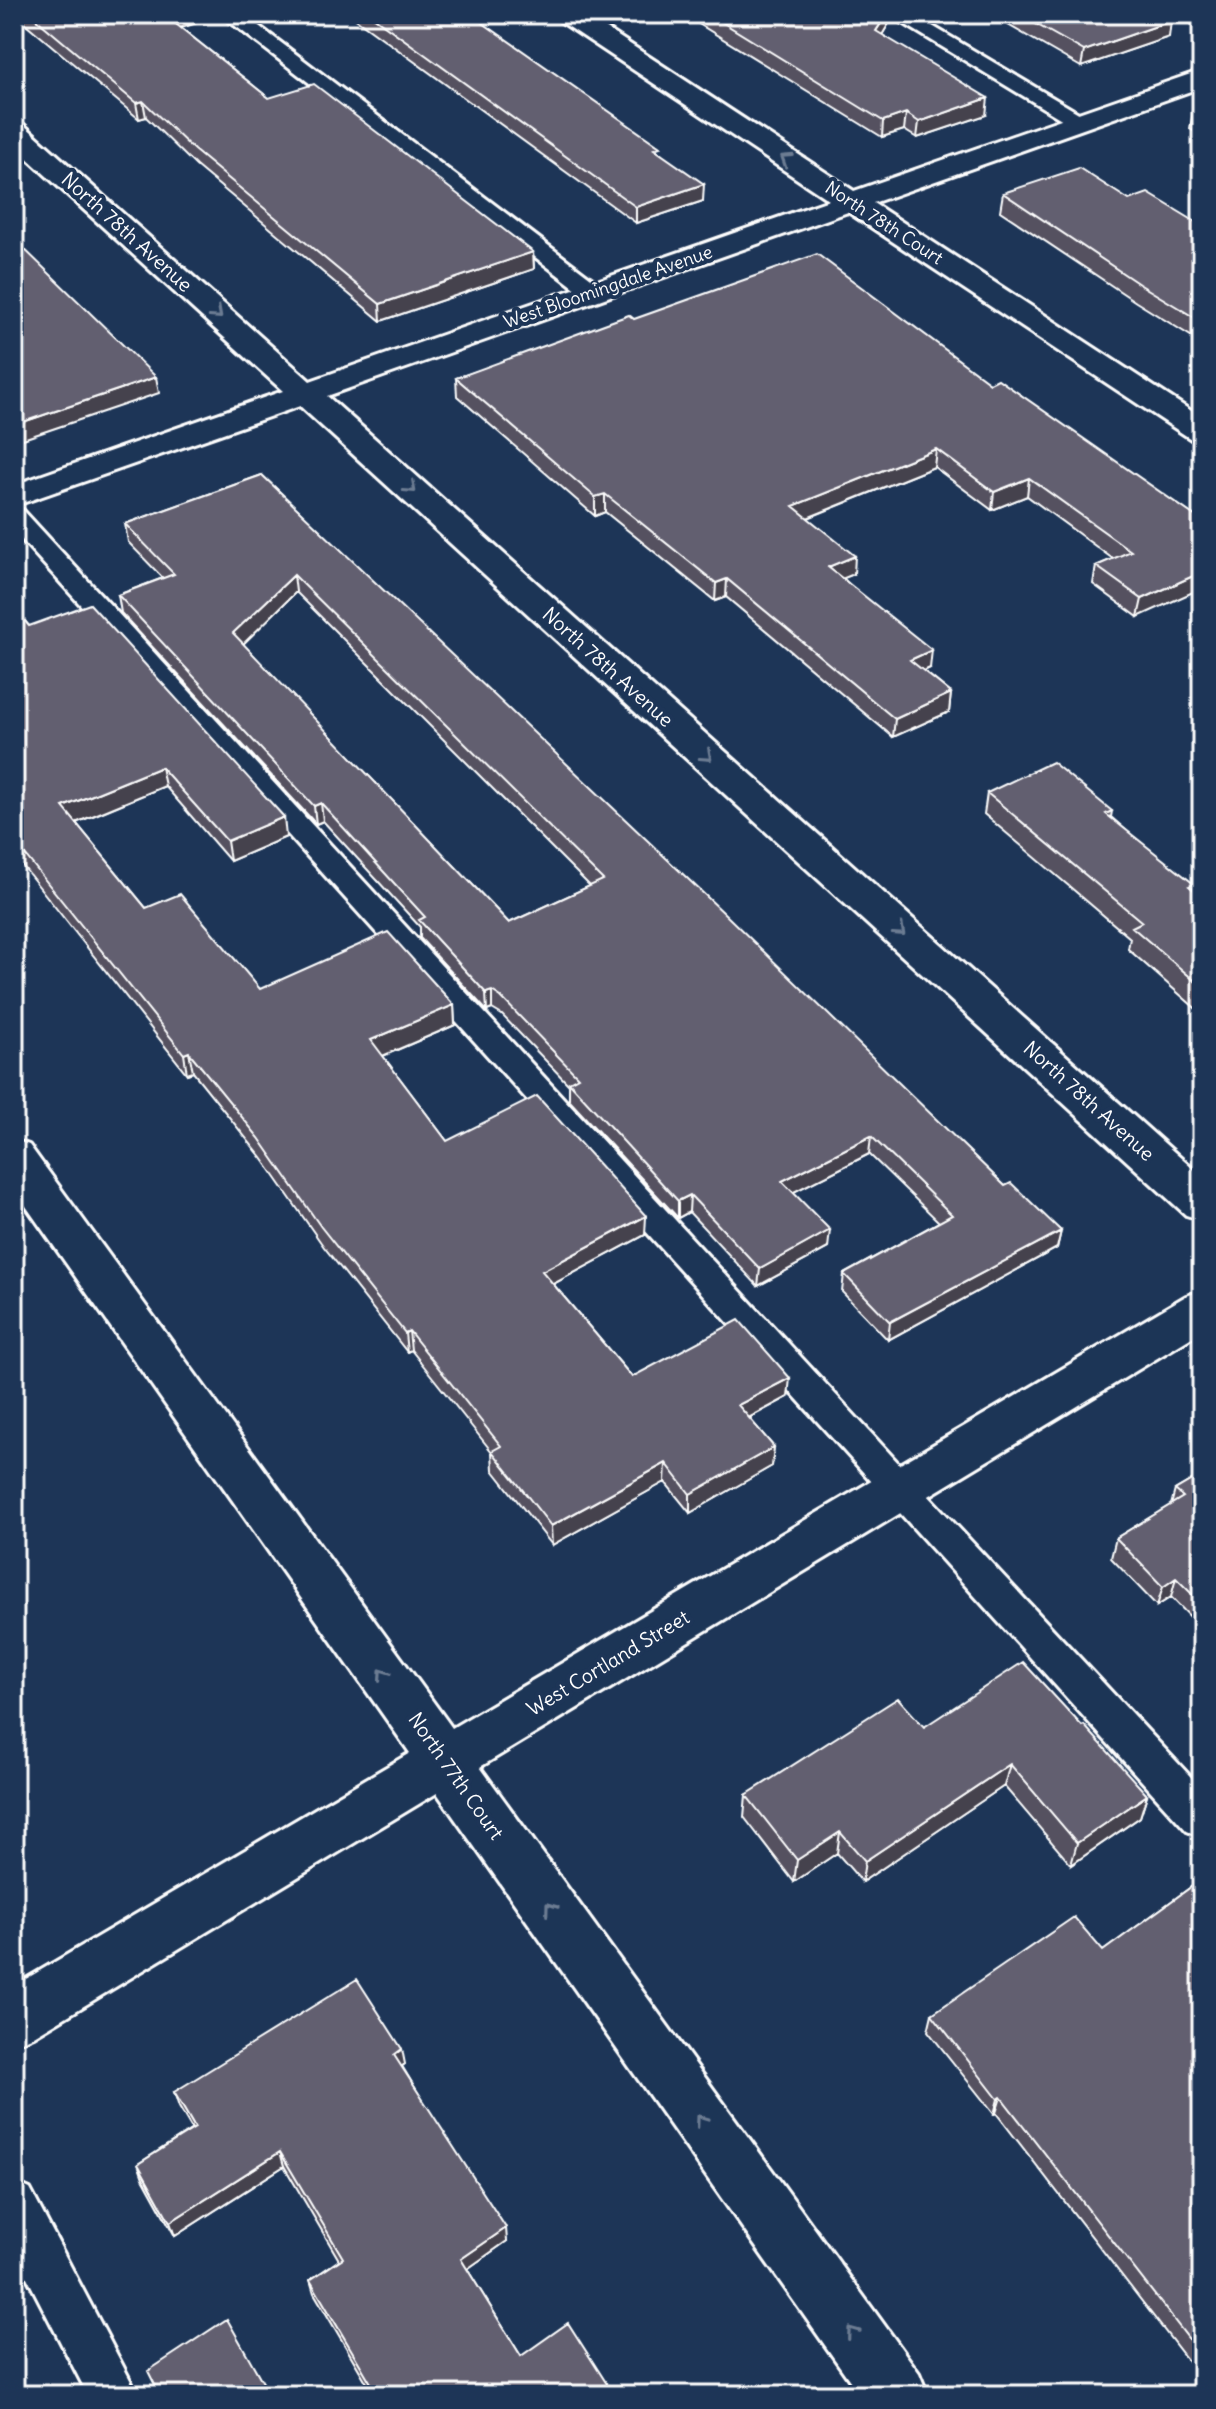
<svg xmlns="http://www.w3.org/2000/svg" width="1216" height="2409" font-family="Delius,sans-serif">
  <style>
    .lines { fill: none; stroke-linecap: round; stroke-linejoin: round }
    .service-casing { stroke: #fff; stroke-width: 6 }
    .minor-casing { stroke: #fff; stroke-width: 6 }
    .service { fill: #1d3557; fill-rule: evenodd }
    .minor { fill: #1d3557; fill-rule: evenodd }
    .wall { fill: #545160; stroke: #fff; stroke-width: 2; fill-rule: evenodd }
    .shaded-wall { fill: #45424e; stroke: #fff; stroke-width: 2 }
    .building { fill: #625e70; stroke: #fff; stroke-width: 2; fill-rule: evenodd }
    .oneway { stroke: #6c7c92 }
    .labels { text-anchor: middle; stroke-width: 8; stroke-linejoin: round; paint-order: stroke }
    .far-street-label { font-size: 18px; fill: #fff; stroke: #1d3557 }
    .street-label { font-size: 20px; fill: #fff; stroke: #1d3557 }
  </style>
  <rect width="100%" height="100%" fill="#1d3557"/>
  <filter id="ink" filterUnits="userSpaceOnUse"><feTurbulence type="fractalNoise" baseFrequency=".0125" numOctaves="2"/><feDisplacementMap in="SourceGraphic" scale="16" xChannelSelector="R" yChannelSelector="G"/><feConvolveMatrix kernelMatrix="1 2 1 2 8 2 1 2 1" color-interpolation-filters="sRGB"/></filter>
  <g filter="url(#ink)">
    <g class="lines">
      <!-- service casing -->
      <g class="service-casing">
        <path id="service" d="M220 14H243L603 287 607 292 603 297H587Z
          M888 14H912L1092 121 1089 126H1073Z
          M14 507 23 510 912 1478 1202 1789V1837L1187 1831 14 531Z
          M14 2182 30 2189 138 2395H88L14 2252Z"/>
      </g>
      <!-- minor casing -->
      <g class="minor-casing">
        <path id="minor" d="M553 14H584L854 191 1202 70V87L873 203 1202 418V442L1191 439 848 212 327 396 1202 1177V1220L1186 1215 300 406 14 506V485L283 391 14 146V123L24 125 310 381 829 200 557 19Z
          M14 1140 29 1145 452 1728 1186 1296 1202 1291V1331L480 1767 919 2373 928 2395H860L437 1793 34 2036 14 2044V1986L410 1753 14 1189Z"/>
      </g>
      <!-- service -->
      <use href="#service" class="service"/>
      <!-- minor -->
      <use href="#minor" class="minor"/>
    </g>
    <!-- wall -->
    <path class="wall" d="M14 14H210V19L181 28 269 98 533 252 534 269 381 321 196 166 146 117 139 119Z
      M349 14H470L660 153 703 201 636 223Z
      M692 14H892L891 20 882 35 986 115 917 138 904 130 882 137 694 21V15Z
      M989 14H1159L1169 37 1081 67Z
      M1202 107V136L1190 129 1193 111Z
      M1003 193 1129 200 1196 222 1202 220V343L1136 302 1000 211Z
      M634 319 990 383 1202 521 1138 617 1093 584 1096 566 1113 559 1027 496 992 510 934 467 808 518 854 574 843 578 930 668 924 671 951 693 949 712 893 737 726 597 715 601 605 512 595 516 457 396 456 378Z
      M262 475 1005 1186 1061 1231 1057 1248 888 1340 842 1292 844 1274 939 1222 869 1154 793 1192 828 1248 758 1286 689 1212 678 1218 569 1100V1085L502 1015 492 1009 487 1011 420 938V927L323 821 316 824 121 613 118 595 163 578 128 542 125 524ZM296 592 590 886 509 923 243 644Z
      M14 608 29 626 286 837 230 861 165 786 76 823 146 908 260 989 454 1005 455 1025 383 1056 447 1141 645 1235 553 1284 632 1377 788 1397 749 1418 774 1447 772 1466 690 1513 665 1482 552 1545 493 1470 492 1452 411 1350 407 1352 324 1247 262 1158 193 1072 187 1074 14 855Z
      M987 793 1112 811 1111 817 1202 897V1014L1128 949 1130 938 984 814Z
      M1202 1474V1629L1171 1597 1157 1606 1111 1558 1116 1538 1171 1505 1175 1490Z
      M1082 1726 1147 1795 1140 1817 1071 1865 1004 1786 862 1882 837 1853 794 1882 744 1817 746 1795 924 1727Z
      M1202 1879V2379L996 2113 994 2114 928 2031 932 2014 1103 1951Z
      M405 2064 402 2066 507 2241 467 2269 521 2356 614 2395H374L314 2293 310 2280 339 2260 284 2166 175 2236 143 2178 138 2164 192 2129 179 2107 174 2092Z"/>
    <!-- shaded-wall -->
    <path class="shaded-wall" d="M172 14H210V19L168 31 166 16Z
      M887 14H892L891 20 875 47 876 31Z
      M1171 21 1169 37 1081 67 1084 51Z
      M988 98 986 115 917 138 919 122Z
      M143 101 146 117 139 119 136 103Z
      M906 113 904 130 882 137 883 121Z
      M704 184 703 201 636 223V207Z
      M533 252 534 269 381 321 380 304Z
      M156 377 159 393 14 442V425Z
      M936 449 934 467 792 524 793 506Z
      M1029 478 1027 496 992 510 994 492Z
      M605 494V512L595 516V497Z
      M855 556 854 574 827 585 828 567Z
      M1202 572V588L1138 617 1142 599Z
      M294 575 296 592 236 651 233 633Z
      M727 579 726 597 715 601 716 583Z
      M932 650 930 668 908 678 910 660Z
      M951 693 949 712 893 737 895 719Z
      M161 767 165 786 68 826 63 807Z
      M321 803 323 821 316 824 314 806Z
      M284 817 286 837 230 861 227 841Z
      M492 991V1009L487 1011 486 993Z
      M454 1005 455 1025 373 1060 371 1040Z
      M189 1052 193 1072 187 1074 184 1054Z
      M871 1136 869 1154 780 1199 782 1181Z
      M690 1195 689 1212 678 1218V1201Z
      M646 1216 645 1235 542 1290V1271Z
      M830 1230 828 1248 758 1286 760 1269Z
      M1061 1231 1057 1248 888 1340 890 1322Z
      M409 1331 411 1350 407 1352 405 1333Z
      M790 1378 788 1397 737 1424 738 1405Z
      M774 1447 772 1466 690 1513V1494Z
      M666 1463 665 1482 552 1545 551 1526Z
      M1176 1578 1171 1597 1157 1606 1163 1587Z
      M1010 1764 1004 1786 862 1882 865 1861Z
      M1147 1795 1140 1817 1071 1865 1077 1843Z
      M840 1832 837 1853 794 1882 797 1860Z
      M402 2049 405 2064 396 2070 394 2055Z
      M1001 2097 996 2113 994 2114 998 2099Z
      M280 2152 284 2166 175 2236 170 2222Z
      M506 2228 507 2241 463 2272 461 2259Z
      M266 2388 268 2395H256Z"/>
    <!-- building -->
    <path class="building" d="M30 14H172L166 16 269 98 314 84 533 252 380 304 194 150 143 101 136 103Z
      M369 14H470L660 147 654 149 704 184 636 207Z
      M709 14H887L876 31 988 98 919 122 906 113 883 121Z
      M1018 14H1159L1171 21 1084 51Z
      M1202 107V116L1193 111Z
      M1079 168 1129 200 1148 193 1196 222 1202 220V322L1139 284 1003 193Z
      M14 239 156 377 14 425Z
      M817 254 990 383 998 379 1202 521V572L1142 599 1096 566 1131 551 1029 478 994 492 936 449 793 506 855 556 828 567 932 650 910 660 951 693 895 719 727 579 716 583 605 494 595 497 456 378 629 315 634 319Z
      M262 475 725 914 1005 1186 1011 1183 1061 1231 890 1322 844 1274 952 1215 871 1136 782 1181 830 1230 760 1269 690 1195 678 1201 569 1082 578 1077 501 997 492 991 486 993 419 920 425 917 321 803 314 806 118 595 174 574 125 524ZM294 575 603 880 509 923 233 633Z
      M90 604 284 817 227 841 161 767 63 807 146 908 180 894 260 989 388 932 454 1005 371 1040 447 1141 537 1096 646 1216 542 1271 632 1377 739 1320 790 1378 738 1405 774 1447 690 1494 666 1463 551 1526 492 1451 501 1446 409 1331 405 1333 321 1227 259 1138 189 1052 184 1054 14 841V608L29 626Z
      M1052 762 1112 811 1106 814 1194 884 1189 886 1202 897V987L1132 927 1142 922 987 793Z
      M1202 1474V1604L1176 1578 1163 1587 1116 1538 1183 1497 1175 1490Z
      M1023 1662 1082 1726 1084 1725 1147 1795 1077 1843 1010 1764 865 1861 840 1832 797 1860 746 1795 898 1698 924 1727Z
      M1202 1879V2356L1001 2097 998 2099 932 2014 1074 1917 1103 1951Z
      M357 1979 402 2049 394 2055 506 2228 461 2259 521 2356 568 2323 614 2395H378L310 2280 343 2258 280 2152 170 2222 138 2164 195 2128 174 2092Z
      M227 2319 266 2388 256 2395H160L148 2371Z"/>
    <!-- one-way arrows -->
    <defs><path id="oneway-chevron" d="M-2-3.5L2.5 0L-2 3.5" fill="none" stroke-width="1.6" stroke-linecap="round" stroke-linejoin="round" transform="scale(2)"/></defs>
    <g class="oneway">
      <use href="#oneway-chevron" transform="translate(786 159) rotate(-147)"/>
      <use href="#oneway-chevron" transform="translate(217 314) rotate(42)"/>
      <use href="#oneway-chevron" transform="translate(411 488) rotate(42)"/>
      <use href="#oneway-chevron" transform="translate(707 756) rotate(42)"/>
      <use href="#oneway-chevron" transform="translate(900 931) rotate(42)"/>
      <use href="#oneway-chevron" transform="translate(383 1674) rotate(-125)"/>
      <use href="#oneway-chevron" transform="translate(550 1908) rotate(-126)"/>
      <use href="#oneway-chevron" transform="translate(701 2120) rotate(-126)"/>
      <use href="#oneway-chevron" transform="translate(852 2332) rotate(-126)"/>
    </g>
  </g>
  <g class="labels">
    <!-- far-street labels -->
    <g class="far-street-label">
      <text transform="translate(884 223) rotate(33)" y="6">North 78th Court</text>
      <text transform="translate(608 287) rotate(-19)" y="6">West Bloomingdale Avenue</text>
    </g>
    <!-- street labels -->
    <g class="street-label">
      <text transform="translate(127 232) rotate(42)" y="7">North 78th Avenue</text>
      <text transform="translate(608 667) rotate(42)" y="7">North 78th Avenue</text>
      <text transform="translate(1089 1101) rotate(42)" y="7">North 78th Avenue</text>
      <text transform="translate(608 1663) rotate(-31)" y="7">West Cortland Street</text>
      <text transform="translate(456 1776) rotate(55)" y="7">North 77th Court</text>
    </g>
  </g>
  <!-- margin -->
  <rect width="1216" height="2409" fill="none" stroke="#1d3557" stroke-width="48"/>
  <rect x="24" y="24" width="1168" height="2361" fill="none" stroke="#fff" stroke-width="3" filter="url(#ink)"/>
</svg>
